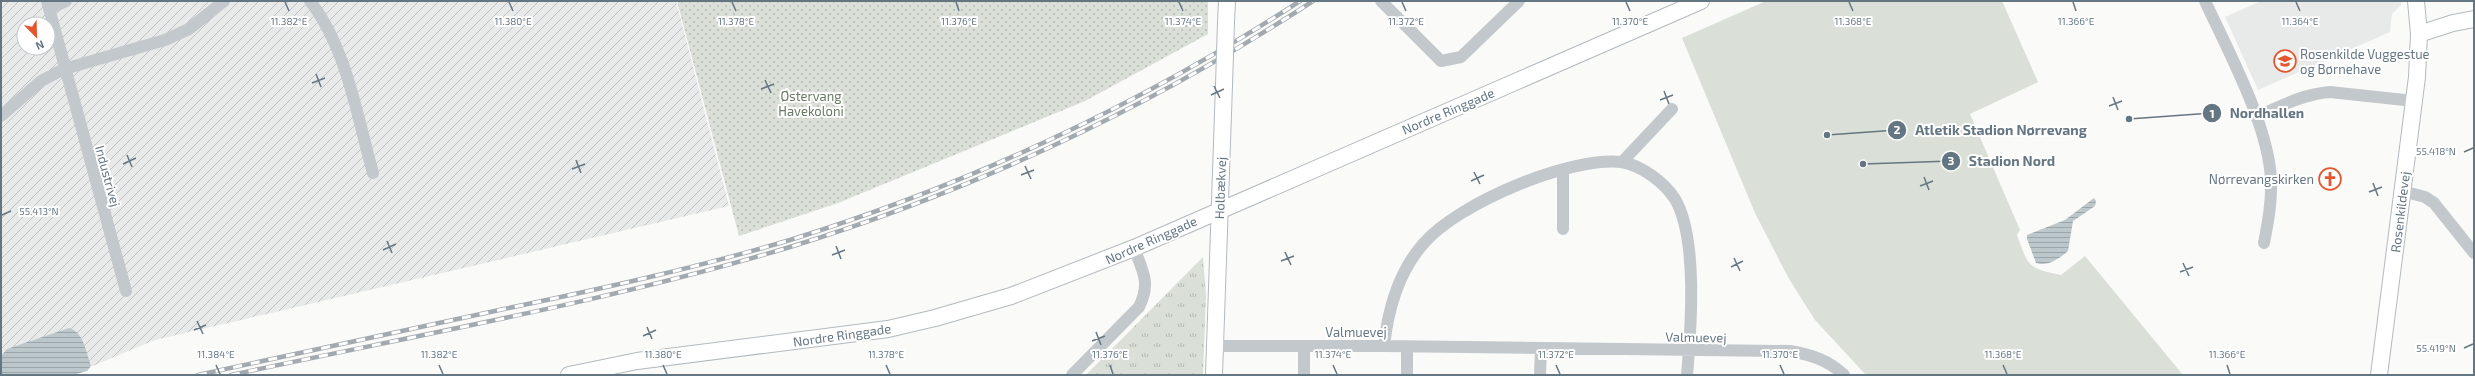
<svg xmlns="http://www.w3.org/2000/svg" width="2475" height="376" font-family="'Exo 2',sans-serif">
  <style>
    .built { fill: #e8e9e9 }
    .industrial { fill: url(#industrial-furrows); fill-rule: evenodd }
    .grass { fill: url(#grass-tufts) }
    .park { fill: url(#park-dots) }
    .pitch { fill: #dadfd7 }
    .water { fill: url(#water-rules) }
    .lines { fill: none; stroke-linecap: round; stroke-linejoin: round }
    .secondary-casing { stroke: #b3babf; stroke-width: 18 }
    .street { stroke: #c3c8cc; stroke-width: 12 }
    .secondary { stroke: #fff; stroke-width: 16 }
    .rail-casing { stroke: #a2aab0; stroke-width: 4.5 }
    .rail { stroke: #fff; stroke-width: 3; stroke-dasharray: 9; stroke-linecap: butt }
    .secondary-bridge-casing { stroke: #b3babf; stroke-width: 18; stroke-linecap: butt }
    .secondary-bridge { stroke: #fff; stroke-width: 16 }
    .ticks { fill: none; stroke: #657683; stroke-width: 1.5 }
    .labels { text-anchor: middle; stroke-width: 4; stroke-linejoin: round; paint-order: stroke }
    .poi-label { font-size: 13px; fill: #657683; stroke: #fff; text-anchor: start }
    .park-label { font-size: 13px; fill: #687a64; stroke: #fff }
    .street-label { font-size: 13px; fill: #657683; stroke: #fff }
    .ticks-label { font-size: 10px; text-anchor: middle; fill: #657683; stroke: #fff; stroke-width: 4; stroke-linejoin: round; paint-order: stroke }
    .leader { fill: none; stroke: #657683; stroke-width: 1.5 }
    .callout-dot { fill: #657683; stroke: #fff; stroke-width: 1.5 }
    .mark-label { font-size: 12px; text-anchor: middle; font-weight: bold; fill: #fff }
    .callout-label { font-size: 14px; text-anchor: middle; font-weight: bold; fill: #657683; stroke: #fff; stroke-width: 4; stroke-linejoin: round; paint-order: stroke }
  </style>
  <defs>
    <pattern id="industrial-furrows" width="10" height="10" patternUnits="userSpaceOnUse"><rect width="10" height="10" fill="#e8e9e9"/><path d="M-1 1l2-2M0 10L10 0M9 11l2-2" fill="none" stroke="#c0c1c2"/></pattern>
    <pattern id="grass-tufts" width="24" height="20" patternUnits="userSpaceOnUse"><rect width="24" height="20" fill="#dadfd7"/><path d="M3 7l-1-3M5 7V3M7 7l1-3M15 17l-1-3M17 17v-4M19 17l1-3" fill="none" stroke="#b4b9b4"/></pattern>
    <pattern id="park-dots" width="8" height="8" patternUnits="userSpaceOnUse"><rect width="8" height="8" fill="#dadfd7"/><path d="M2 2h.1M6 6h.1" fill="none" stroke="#b4b9b4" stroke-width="1.8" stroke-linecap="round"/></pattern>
    <pattern id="water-rules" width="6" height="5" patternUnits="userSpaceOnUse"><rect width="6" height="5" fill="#bbc7cb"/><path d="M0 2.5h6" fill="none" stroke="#9ca6aa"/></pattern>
  </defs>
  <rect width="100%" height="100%" fill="#fafaf8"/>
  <!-- built -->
  <path class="built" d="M2261 1H2401V5L2392 14 2390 32 2258 90 2225 17Z"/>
  <!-- industrial -->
  <path class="industrial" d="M1 1H676L729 206 155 340 71 375H1ZM24 24H48V48H24Z"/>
  <!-- grass -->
  <path class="grass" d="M1203 257 1206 296 1203 375H1086Z"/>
  <!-- park -->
  <path class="park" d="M677 1H1208V34L1085 101 838 203 739 236Z"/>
  <!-- pitch -->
  <path class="pitch" d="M1766 1H2002L2038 82 1970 114 2020 230 2017 235C2029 267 2027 268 2061 275L2085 256 2183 375H1866L1815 320 1789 279 1755 213 1682 38Z"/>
  <!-- water -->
  <path class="water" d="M2094 198 2096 201 2095 206 2073 221 2068 251C2060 258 2048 267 2036 263L2027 239V235L2065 220Z
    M69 328C84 332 86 353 91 366L87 371 73 375H1V356L7 349Z"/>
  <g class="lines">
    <!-- secondary casing -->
    <g class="secondary-casing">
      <path id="secondary" d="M1226 22 1227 1
        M2419 34 2453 23 2474 19
        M569 375 637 361 888 329 935 318 1011 296 1134 248 1701 1
        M1214 375 1224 85
        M2379 375 2417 77 2419 34 2416 1"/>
    </g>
    <!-- street -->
    <path class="street" d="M47 1 126 291
      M310 1C347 48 357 117 373 173
      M1381 1 1441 61 1461 57 1519 1
      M2205 1C2228 51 2269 126 2271 180 2272 201 2268 222 2264 243
      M49 9 66 1
      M1 116 41 81 64 69 165 40 189 29 224 1
      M2256 117C2281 106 2303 94 2330 92L2414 101
      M1622 162 1672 109
      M1563 170V229
      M2402 191 2425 197 2434 203 2474 253
      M1215 346H1384L1790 351C1812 355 1828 360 1844 375
      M1384 346C1388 309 1398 272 1424 243 1459 203 1568 157 1621 162 1641 165 1664 182 1675 199 1698 238 1691 329 1687 375
      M1072 375 1139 307C1151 283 1143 272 1134 248
      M1304 375V346
      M1407 375V347
      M1540 375 1541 349"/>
    <!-- secondary -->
    <use href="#secondary" class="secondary"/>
    <!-- rail casing -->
    <g class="rail-casing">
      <path id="rail" d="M198 375C300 353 402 331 504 309 600 289 696 268 790 240 970 184 1142 104 1300 1
        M231 375C417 335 607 302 790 247 975 190 1151 107 1313 1"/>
    </g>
    <!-- rail -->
    <use href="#rail" class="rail"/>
    <!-- secondary-bridge casing -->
    <g class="secondary-bridge-casing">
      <path id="secondary-bridge" d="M1224 85 1226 22"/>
    </g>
    <!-- secondary-bridge -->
    <use href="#secondary-bridge" class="secondary-bridge"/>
  </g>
  <!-- ticks -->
  <path class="ticks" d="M285 2 289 11M509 2 513 11M732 2 736 11M956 2 959 11M1179 2 1183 11M1402 2 1406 11M1626 2 1630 11M1849 2 1853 11M2073 2 2076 11M2296 2 2300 11M316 74 321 87M765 80 771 93M312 83 325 78M1214 86 1220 98M761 89 774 84M1664 91 1669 104M1211 95 1224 89M2113 97 2118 110M1660 100 1673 95M2109 106 2122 101M2464 152 2473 148M127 155 132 167M576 160 581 173M123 164 136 158M1025 166 1031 179M572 169 585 164M1474 172 1480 184M1021 175 1034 170M1924 177 1929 190M1471 181 1484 175M2373 183 2378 196M1920 186 1933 181M2369 192 2382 187M2 215 11 211M387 241 392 253M836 246 841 259M383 250 396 244M1285 252 1291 265M832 255 845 250M1734 258 1740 271M1281 261 1294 256M2183 263 2189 276M1731 267 1743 261M2180 272 2193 267M197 321 203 334M647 327 652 339M194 330 206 325M1096 332 1101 345M643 336 656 330M1092 341 1105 336M2464 348 2473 344M216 365 220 374M439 365 443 374M663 365 667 374M886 365 890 374M1110 365 1113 374M1333 365 1337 374M1556 365 1560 374M1780 365 1784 374M2003 365 2007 374M2227 365 2230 374"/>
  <!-- icons -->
  <defs>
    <g id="school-ring" transform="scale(1.15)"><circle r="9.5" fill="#fff" stroke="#e4572e" stroke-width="1.5"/><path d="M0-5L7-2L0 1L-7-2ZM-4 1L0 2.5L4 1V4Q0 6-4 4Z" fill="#e4572e"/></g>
    <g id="church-ring" transform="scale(1.15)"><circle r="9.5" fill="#fff" stroke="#e4572e" stroke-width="1.5"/><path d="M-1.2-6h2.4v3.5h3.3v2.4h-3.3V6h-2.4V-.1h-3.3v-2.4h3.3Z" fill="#e4572e"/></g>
  </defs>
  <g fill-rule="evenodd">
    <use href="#school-ring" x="2285" y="61"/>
    <use href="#church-ring" x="2330" y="179"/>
  </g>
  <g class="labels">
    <!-- poi labels -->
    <g class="poi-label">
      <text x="2300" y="59">Rosenkilde Vuggestue<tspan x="2300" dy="15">og Børnehave</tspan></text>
      <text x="2314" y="184" text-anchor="end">Nørrevangskirken</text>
    </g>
    <!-- park labels -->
    <g class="park-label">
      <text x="811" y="101">Østervang<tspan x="811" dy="15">Havekoloni</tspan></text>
    </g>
    <!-- street labels -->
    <g class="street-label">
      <text transform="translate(1448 111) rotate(-23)" y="5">Nordre Ringgade</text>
      <text transform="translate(108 176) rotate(75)" y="5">Industrivej</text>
      <text transform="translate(1220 188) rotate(-88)" y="5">Holbækvej</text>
      <text transform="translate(2400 212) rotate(-83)" y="5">Rosenkildevej</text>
      <text transform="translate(1151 240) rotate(-24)" y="5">Nordre Ringgade</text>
      <text x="1356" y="337">Valmuevej</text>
      <text transform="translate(842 335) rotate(-8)" y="5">Nordre Ringgade</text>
      <text transform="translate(1696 337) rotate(1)" y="5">Valmuevej</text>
    </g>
  </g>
  <g class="ticks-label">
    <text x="289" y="25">11.382°E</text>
    <text x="513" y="25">11.380°E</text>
    <text x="736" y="25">11.378°E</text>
    <text x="1183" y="25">11.374°E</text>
    <text x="1406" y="25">11.372°E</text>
    <text x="1630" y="25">11.370°E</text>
    <text x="2076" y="25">11.366°E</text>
    <text x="2300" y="25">11.364°E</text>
    <text x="959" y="25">11.376°E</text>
    <text x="1853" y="25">11.368°E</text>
    <text x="2436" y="155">55.418°N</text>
    <text x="39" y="215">55.413°N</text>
    <text x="2436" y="352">55.419°N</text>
    <text x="216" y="358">11.384°E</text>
    <text x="439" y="358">11.382°E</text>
    <text x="663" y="358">11.380°E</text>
    <text x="886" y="358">11.378°E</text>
    <text x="1110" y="358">11.376°E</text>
    <text x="1333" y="358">11.374°E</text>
    <text x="1556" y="358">11.372°E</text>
    <text x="1780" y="358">11.370°E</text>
    <text x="2003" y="358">11.368°E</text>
    <text x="2227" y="358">11.366°E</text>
  </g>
  <!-- callouts -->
  <path class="leader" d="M2129 119L2212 113M1827 135L1897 130M1863 164L1951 161"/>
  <g class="callout-dot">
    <circle cx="2129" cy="119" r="4"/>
    <circle cx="1827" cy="135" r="4"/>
    <circle cx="1863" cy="164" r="4"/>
    <circle cx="2212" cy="113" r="10"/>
    <circle cx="1897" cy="130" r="10"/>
    <circle cx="1951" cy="161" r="10"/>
  </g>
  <g class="mark-label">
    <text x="2212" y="118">1</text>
    <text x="1897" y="134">2</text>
    <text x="1951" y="165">3</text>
  </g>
  <g class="callout-label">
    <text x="2267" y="118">Nordhallen</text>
    <text x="2001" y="135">Atletik Stadion Nørrevang</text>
    <text x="2012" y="166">Stadion Nord</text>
  </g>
  <!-- border -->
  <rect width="2475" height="376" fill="none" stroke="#657683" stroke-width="4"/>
  <!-- north arrow -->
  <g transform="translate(36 36) rotate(157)"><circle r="19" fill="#ffffff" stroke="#c1c8cd"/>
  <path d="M0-3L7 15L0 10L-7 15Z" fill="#e4572e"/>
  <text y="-6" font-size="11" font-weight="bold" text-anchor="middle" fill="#657683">N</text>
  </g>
</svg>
